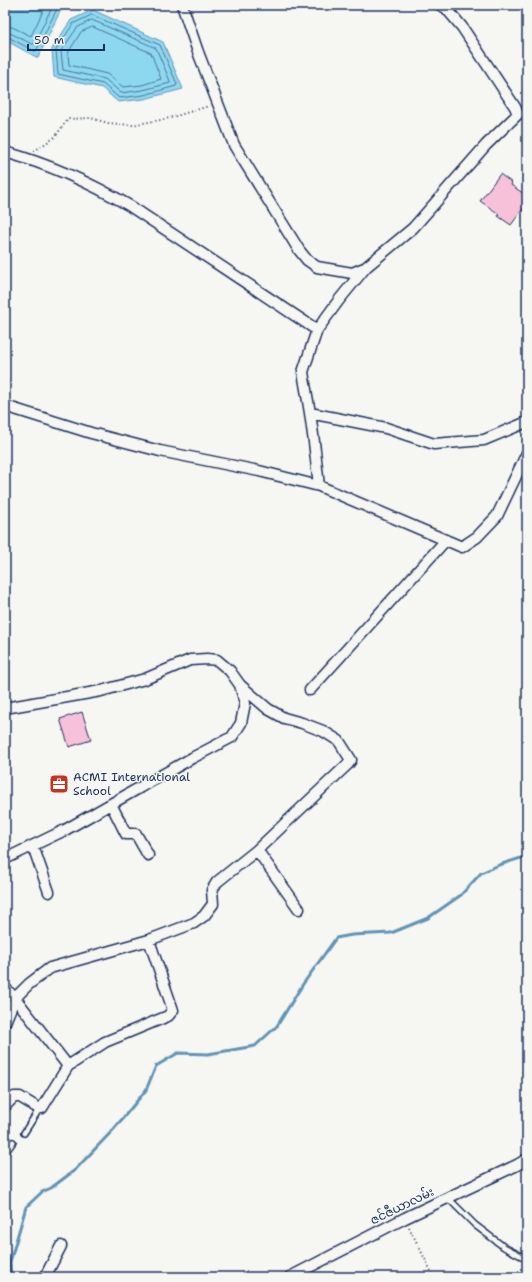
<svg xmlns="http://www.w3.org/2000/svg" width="532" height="1282" font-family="'Shantell Sans','Noto Sans Myanmar',sans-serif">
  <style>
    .water { fill: #8ed8ef; stroke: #6094b5 }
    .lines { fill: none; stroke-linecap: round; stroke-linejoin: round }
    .shore { stroke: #497398; stroke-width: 1 }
    .stream { stroke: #6094b5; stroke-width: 3 }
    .building { fill: #f7c1da; stroke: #1b2f5e }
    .lane-casing { stroke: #1b2f5e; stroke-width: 8 }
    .street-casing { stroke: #1b2f5e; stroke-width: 13 }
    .path { stroke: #1b2f5e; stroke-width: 2; stroke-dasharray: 1 3; stroke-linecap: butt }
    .lane { stroke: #f6f6f2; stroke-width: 5 }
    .street { stroke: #f6f6f2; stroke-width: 10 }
    .labels { text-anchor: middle; stroke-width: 3; stroke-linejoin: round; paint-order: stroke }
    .poi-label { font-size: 12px; fill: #1b2f5e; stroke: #f6f6f2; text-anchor: start }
    .street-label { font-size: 12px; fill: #1b2f5e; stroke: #f6f6f2 }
  </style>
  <rect width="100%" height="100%" fill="#f6f6f2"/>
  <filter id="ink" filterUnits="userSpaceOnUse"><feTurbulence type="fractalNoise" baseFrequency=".025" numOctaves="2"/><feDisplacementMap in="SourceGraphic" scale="8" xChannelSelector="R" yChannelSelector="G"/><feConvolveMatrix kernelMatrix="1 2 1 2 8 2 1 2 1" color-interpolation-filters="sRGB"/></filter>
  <g filter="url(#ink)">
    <!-- water -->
    <path class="water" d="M5 5H63L38 58 5 40Z
      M93 10 163 42 183 89 144 99 118 102 102 88 54 77 52 49 71 20Z"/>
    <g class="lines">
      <!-- shore -->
      <path class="shore" d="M92 15 160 45 177 84 176 86 144 95 119 98 103 84 58 74 56 50 73 24Z
        M92 20 156 48 170 81V83L143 90 121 93 105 79 63 70 61 51 77 28Z
        M5 26 12 27 31 36 46 5
        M93 27 151 53 161 79 142 85 123 87 107 74 69 65 68 53 81 32Z
        M5 32 10 33 32 44H34L53 5
        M5 37H8L34 51H36L59 5"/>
      <!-- stream -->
      <path class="stream" d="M11 1277 10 1262 26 1207 42 1192 51 1188 75 1170 114 1129 146 1090 156 1066 178 1053 208 1054 255 1046 277 1026 303 984 336 938 352 935 391 933 428 918 461 895 481 873 499 865 527 856"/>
    </g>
    <!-- building -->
    <path class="building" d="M500 174 512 183 511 185 527 196V203L511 225 498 216 499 214 480 201Z
      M82 712 91 740 69 747 60 719Z"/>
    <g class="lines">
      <!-- lane casing -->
      <g class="lane-casing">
        <path id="lane" d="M24 1133 40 1108
          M5 1153 13 1142
          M448 1198 475 1225 504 1247 527 1259"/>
      </g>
      <!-- street casing -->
      <g class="street-casing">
        <path id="street" d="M182 5 198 52 234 145 299 250 307 260 317 267 352 273 364 268
          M5 152C48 164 91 183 130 206L317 330
          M5 406 91 433 160 451 259 471 319 486 314 442 310 413 386 428 434 444 484 440 527 422
          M310 413 303 372 317 330 339 300 366 267 413 228 486 145 518 114 515 107 462 27 446 8 440 5
          M319 486 462 547 477 537 497 516 527 453
          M310 690 446 540
          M5 708 101 691 145 679 190 660 207 659 217 660 230 671 240 685 268 709 284 718 302 723 323 731 339 741 351 760 348 764 257 850 217 882 212 890 213 904 204 916 194 923 149 940 50 968 29 984 15 998 5 1022
          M111 804 126 834H136L148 855
          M33 846 49 892
          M257 850 299 909
          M5 859 65 830 192 758 232 737 241 723 245 703 240 685
          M5 988 15 998 68 1066
          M5 1106 14 1097H20L38 1108H42L68 1066 105 1042 168 1016 173 1010 149 940
          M45 1277 61 1246
          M290 1277 405 1218 517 1165 527 1159"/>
      </g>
      <!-- path -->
      <path class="path" d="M34 151 55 137 68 119 91 118 108 123 132 125 166 119 209 106
        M409 1227 434 1277"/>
      <!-- lane -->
      <use href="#lane" class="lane"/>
      <!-- street -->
      <use href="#street" class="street"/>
    </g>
  </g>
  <!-- icons -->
  <defs>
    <g id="office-square" transform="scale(1)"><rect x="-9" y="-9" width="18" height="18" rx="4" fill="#c8321e" stroke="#f6f6f2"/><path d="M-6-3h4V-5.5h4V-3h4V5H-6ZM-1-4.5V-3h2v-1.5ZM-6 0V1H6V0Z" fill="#fff"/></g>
  </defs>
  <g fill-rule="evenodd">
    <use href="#office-square" x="59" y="784"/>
  </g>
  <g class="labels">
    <!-- poi labels -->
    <g class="poi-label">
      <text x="73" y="781">ACMI International<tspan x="73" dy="14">School</tspan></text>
    </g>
    <!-- street labels -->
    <g class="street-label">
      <text transform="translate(402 1206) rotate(-26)" y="4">ဇင်ဇီယာလမ်း</text>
    </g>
  </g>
  <!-- margin -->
  <rect width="532" height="1282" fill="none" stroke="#f6f6f2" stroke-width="20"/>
  <rect x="10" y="10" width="512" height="1262" fill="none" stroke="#1b2f5e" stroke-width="1.5" filter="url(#ink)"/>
  <!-- scale -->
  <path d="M28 44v6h76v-6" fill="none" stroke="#1b2f5e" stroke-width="2"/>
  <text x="34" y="44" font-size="12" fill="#1b2f5e" stroke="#f6f6f2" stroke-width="3" paint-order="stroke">50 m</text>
</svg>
